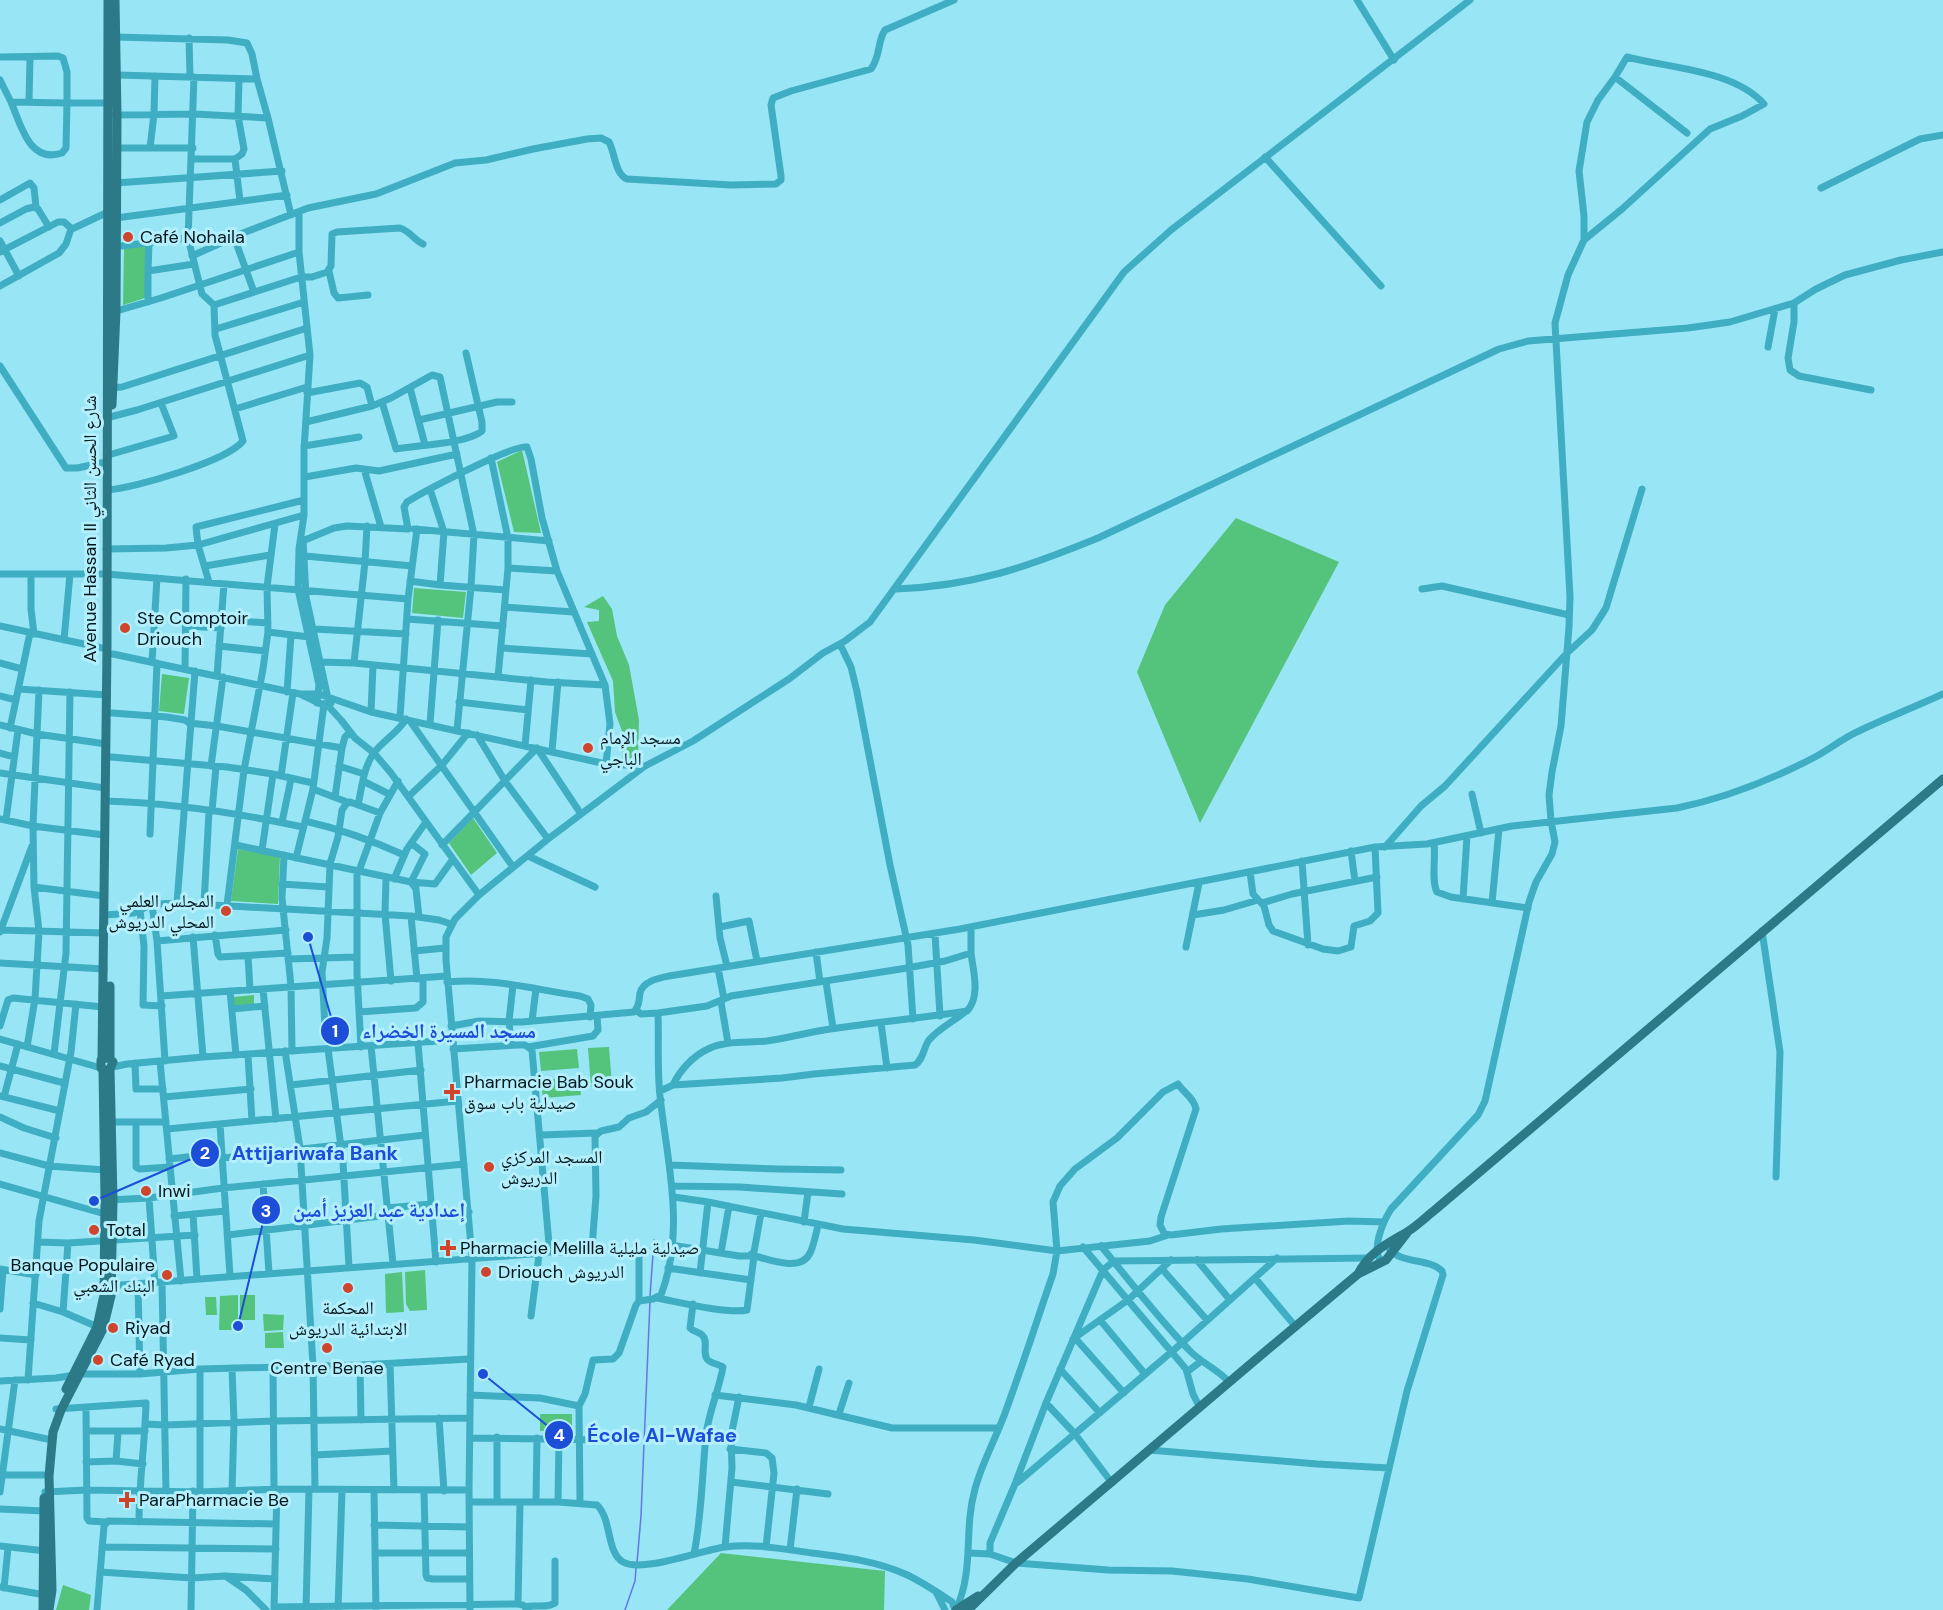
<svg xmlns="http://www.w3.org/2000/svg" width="1943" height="1610" font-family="'DM Sans','Noto Naskh Arabic',sans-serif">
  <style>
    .green { fill: #54c37c }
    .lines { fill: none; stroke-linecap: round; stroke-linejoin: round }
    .stream { stroke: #6377e5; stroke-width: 1.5 }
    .minor { stroke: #3faec3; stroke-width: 7 }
    .major { stroke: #2c7988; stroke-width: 9 }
    .poi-dot { fill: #cf442a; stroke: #b3effd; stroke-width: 2 }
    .labels { text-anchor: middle; stroke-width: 6; stroke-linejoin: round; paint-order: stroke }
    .poi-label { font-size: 18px; fill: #01171c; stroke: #b3effd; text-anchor: start }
    .street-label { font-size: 18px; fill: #01171c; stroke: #b3effd }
    .leader { fill: none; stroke: #1d4ed8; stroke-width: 2 }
    .callout-dot { fill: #1d4ed8; stroke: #b3effd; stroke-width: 2 }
    .mark-label { font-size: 18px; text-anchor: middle; font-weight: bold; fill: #fff }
    .callout-label { font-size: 20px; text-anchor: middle; font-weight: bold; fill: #1d4ed8; stroke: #b3effd; stroke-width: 6; stroke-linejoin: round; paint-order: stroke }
  </style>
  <rect width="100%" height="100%" fill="#98e5f5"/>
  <!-- green -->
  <path class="green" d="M147 245 145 298 123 305 124 248Z
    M522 450 541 533 514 532 497 462Z
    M1236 518 1339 562 1200 823 1137 672 1165 605Z
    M414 588 466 592 463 618 412 613Z
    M603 596 612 609 617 636 629 665 639 720 638 758 622 759 623 734 615 712 613 681 587 622 599 621V610L584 607Z
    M162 674 189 678 184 714 159 711Z
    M473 818 497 853 471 875 449 843Z
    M238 849 280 856 278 904 231 901Z
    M254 995V1005L234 1007 233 997Z
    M609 1047 612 1086 591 1087 588 1048Z
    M577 1049 579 1068 541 1071 539 1052Z
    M579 1077 581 1095 543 1098 541 1080Z
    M425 1270 427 1310 410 1311 406 1304 405 1272Z
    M402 1272 404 1312 386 1313 385 1274Z
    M238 1295V1330H219L220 1296Z
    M240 1295H255V1320H240Z
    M205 1297H216L217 1315H206Z
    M263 1314 284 1315 283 1330 264 1331Z
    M283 1332 284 1348H265V1333Z
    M540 1414H572V1432L540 1431Z
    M721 1553 885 1571 884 1610H667Z
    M63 1585 91 1595 89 1610H56Z"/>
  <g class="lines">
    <!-- stream -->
    <path class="stream" d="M650 1296 654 1240
      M637 1563 641 1516 650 1301
      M625 1610 635 1581 636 1568"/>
    <!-- minor -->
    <path class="minor" d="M1357 0 1394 60
      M115 37 228 40 247 43 252 54 257 79 268 118 291 215
      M189 38 190 77
      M0 57 58 56 63 58 67 72V103L11 102 0 80
      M117 75 257 79
      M1615 77 1687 133
      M239 79 238 116 244 149 242 154 235 159 240 201
      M11 102C21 125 29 164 62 153L66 148 67 103H108
      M29 102 30 57
      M114 115 194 114 268 118
      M117 148H193
      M150 148 154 114 155 76
      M1265 157 1381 286
      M192 159H235
      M116 183 282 171
      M1821 188 1920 139 1943 135
      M0 200 30 183 34 188 36 207
      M299 213V252L310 355 304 450V515L299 549 298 589 319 685 317 703
      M116 218 287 195
      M0 223 26 209 34 207 38 209 49 227
      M234 237 254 292
      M0 241 19 276
      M113 247 188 238
      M0 252 58 222H64L72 229 108 212
      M192 256 243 233 308 208 376 194 455 163 486 160 533 149 587 139 601 138 609 142C615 153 615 174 627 179L731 185 776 184 781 180V176L771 105 773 98 791 91 871 69C881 55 877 42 885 30L954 0
      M148 271 149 243
      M329 271 334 293 338 298 368 295
      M0 286 59 253 66 244 71 229
      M148 302V271L194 264
      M1794 303V322L1788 358 1790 370 1799 376 1871 390
      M214 305 301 277H312L327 272 331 266 332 234 337 232 400 228C410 231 414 240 423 244
      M113 312 161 298 299 252
      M216 329 304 302
      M1768 347 1775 309
      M0 366 66 468H77L106 462
      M109 388 122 387 307 328
      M410 388 425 445
      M307 393 360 383 367 387 372 406
      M382 402 396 449C417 445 466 444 482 431V422L466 353
      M235 409 307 387
      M106 418 137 410 310 355
      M419 420 497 402H512
      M306 422 372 406 391 398 432 375 440 377 474 535 471 587 457 730
      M304 446 359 437
      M112 454 174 436 161 403
      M491 458 508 538V568L498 677
      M364 469 381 527
      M305 477 356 468 379 471 457 454
      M430 489 444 532 440 585 506 590
      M107 490C135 488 227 461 243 441L215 335 214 305 202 294 188 238 194 77
      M367 526 365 562 354 663 547 682 605 685
      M414 529 549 541
      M303 539 306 597 330 708 341 720 355 738 374 753 391 773 479 895
      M300 542 334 528 347 526 408 529 404 507 407 502C423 492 513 444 527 447L531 459 542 518 557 571 605 685 610 724 606 764
      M106 549 166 548 198 545 304 515
      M305 556 412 566
      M205 566 270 555
      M508 568 557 571
      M0 574H106L408 599
      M31 574V609L34 634
      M410 581 440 585
      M209 582 198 545 196 527 304 500
      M896 589C974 586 1027 567 1098 538L1482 357 1499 349 1528 341 1688 328 1730 322 1794 303 1816 289 1845 275 1901 260 1943 252
      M1422 589 1442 586 1569 615
      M505 607 573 612
      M407 619 503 626
      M221 620 268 623
      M0 626 107 649
      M187 626 221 628
      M314 629 406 634
      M268 632 309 637
      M64 640 70 574
      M840 644 851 667 857 692 890 865 908 945 913 1019
      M219 646 265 651
      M501 648 592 654
      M113 654 300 694 321 704 331 703
      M152 662 157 578
      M318 662 354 663
      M0 663 22 669
      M185 669 186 579
      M217 676 224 584
      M18 689 107 695
      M287 692 291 635
      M300 694H319L371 712 606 764 645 766
      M0 696 16 700 30 633
      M459 702 528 710
      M371 712 373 665
      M112 713 167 717 185 720 189 723 217 726 342 748 345 737 349 733
      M400 717 408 599 417 529
      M410 721 513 867
      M430 724 438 620
      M0 725 37 734 39 690
      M10 728 16 700
      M477 735 505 781 548 839
      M525 746 531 680
      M552 751 558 682
      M0 753 14 757
      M111 757 227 767 273 774 313 783
      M211 766 223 677
      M339 766 364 774
      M0 773 105 788
      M281 776 293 693
      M363 781 389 794
      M313 789 347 802
      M1472 794 1481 833
      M409 796 442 765 468 733
      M335 797 342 748
      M105 801C171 803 238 813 303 827
      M358 805C362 787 363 770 373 754 382 741 398 733 406 719
      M212 811 216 767
      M0 819 33 826 104 835
      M6 820 18 730
      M305 821C340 829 371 840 404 855
      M282 822 291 779
      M150 834 157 663
      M411 843 425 854 411 882 435 884 453 859
      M1434 843C1436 857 1431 881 1437 892L1451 897 1528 908
      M236 845 411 882 416 889 419 917
      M442 845 537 748 581 814
      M1385 847 1421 806 1445 786 1567 653 1592 630 1606 608 1642 489
      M262 850 273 774
      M1351 851 1355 881
      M284 855 282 898 291 986 292 1051
      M528 856 595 887
      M296 858 313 789 324 704
      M1302 861 1308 945
      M357 871V974L361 1047
      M359 871 380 813 398 781
      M1250 872 1253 894 1264 906 1269 925 1273 931 1323 949 1338 951 1351 947 1354 926 1370 921 1378 913 1375 847
      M386 878 385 914 391 981
      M394 879 407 849 426 822
      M282 884 328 887
      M34 887 104 896
      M716 896 720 938 727 966
      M1463 899 1467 836
      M177 903 195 671
      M1262 903 1292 894 1377 877
      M1492 903 1499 829
      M204 904 209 811
      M152 905 157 941 165 1061
      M227 905 244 770 263 669 268 632 267 587 275 524
      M140 910 144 946 143 1005 162 1006
      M104 915 134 913 148 906 159 904 177 903 411 916 439 920 451 924
      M1193 915 1224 910 1258 900
      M411 916 417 979
      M720 927 749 921 757 961
      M1 930 104 933
      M1762 931 1780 1052 1776 1177
      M0 932 32 846
      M935 934 940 1016
      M215 935 218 954 220 957 288 953
      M193 937 203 1057
      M157 941 286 930
      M1186 947 1199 883
      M414 951 445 948
      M816 952 820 982
      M248 956 250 990
      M288 959 357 957
      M0 963 104 969
      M718 968 724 999
      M447 982C492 977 536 990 580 996L588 999 591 1005 590 1017
      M826 982 833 1028
      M263 989 276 1119
      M230 991 236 1055
      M161 996 447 976
      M721 1002 728 1043
      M232 1009 265 1006
      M636 1010 641 1014 658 1013 707 1006 731 996 907 968 945 961 971 953V927
      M359 1012 416 1008 423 1002V978
      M532 1021 536 989
      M881 1023 887 1068
      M0 1026 8 1000 13 998 103 1007
      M451 1026 479 1021 522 1022 634 1012C639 1006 639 1001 640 993 643 981 659 978 669 976L960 929 1375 847 1427 844 1512 826 1677 808C1726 798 1771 780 1815 757 1830 749 1843 738 1859 731 1886 718 1915 707 1943 694
      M325 1027 322 972 327 938 330 864 338 837 342 810 346 804 350 802 380 813
      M0 1039 101 1068
      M418 1043 436 1262
      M511 1045 509 1021 513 985
      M371 1046 393 1264
      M27 1047 35 999 39 931 34 887 33 826 37 734 106 744
      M528 1047 593 1036 598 1030 597 1016
      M328 1049 343 1162 349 1267
      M285 1051 300 1148 313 1366 315 1489
      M54 1054 66 953 70 692
      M248 1055 252 1121
      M160 1061 181 1281
      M135 1063 136 1089H163
      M0 1066 64 1083
      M113 1067 127 1064 203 1057 453 1040
      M291 1085 421 1070
      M673 1085C680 1070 693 1056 708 1049 726 1040 747 1043 767 1041 788 1038 809 1032 830 1029 876 1022 922 1018 967 1011 981 996 973 971 971 953
      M660 1091 673 1085 782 1078 814 1074 915 1065C924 1059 923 1048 929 1040 938 1029 954 1021 965 1012
      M0 1096 60 1111
      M4 1097 18 1044
      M164 1097 251 1089
      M0 1117 24 1128 56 1138
      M108 1122H166
      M136 1122V1167L140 1169 170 1167
      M220 1124 230 1276
      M167 1129 458 1101
      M540 1135 597 1133
      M0 1153 49 1166 105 1170
      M223 1158 425 1135
      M169 1159 222 1153
      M670 1165 778 1169 841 1170
      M0 1184 105 1214
      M263 1184 269 1273
      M673 1186 740 1187 842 1194
      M674 1197 708 1202 843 1229 974 1240 1057 1251 1150 1241 1168 1235
      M149 1198 155 1283
      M108 1200 149 1198 223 1188 464 1164
      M387 1208 431 1204
      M193 1214 197 1279
      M174 1216 225 1211
      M433 1216 469 1212
      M804 1222 808 1192
      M228 1235 388 1215
      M38 1242 68 1243 195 1235
      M671 1245 739 1256H749L754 1252 761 1213
      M1101 1246C1130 1281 1158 1318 1189 1350 1201 1363 1218 1369 1229 1382
      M1083 1247 1186 1369 1193 1394 1200 1408
      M547 1252H574L592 1248 596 1196 595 1136 601 1131 619 1127 629 1118 646 1112 661 1100
      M721 1253 729 1206
      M752 1255C767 1259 801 1273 810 1253 814 1245 816 1234 818 1225
      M1368 1258 1114 1261 1103 1270 1046 1403 1015 1484 990 1543V1554L1016 1563 1108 1570 1172 1571 1248 1579 1359 1598 1407 1391 1443 1275 1442 1271C1429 1258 1403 1264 1390 1250
      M1197 1260 1230 1300
      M1382 1262C1370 1251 1383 1222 1391 1209L1478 1115 1485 1101 1489 1083 1529 902 1536 882 1552 854 1555 842 1551 821 1549 795 1552 772 1561 726 1569 627 1570 597 1555 323 1568 275 1584 240V216L1579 171 1587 122 1598 100 1615 77 1627 57C1669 68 1734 70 1764 104L1742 116 1710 129 1622 209 1584 240
      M668 1268 751 1280
      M0 1269 36 1275
      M1162 1269 1207 1320
      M700 1273 708 1202
      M1255 1278 1295 1326
      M162 1282 166 1492
      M138 1285 140 1374
      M107 1286 546 1253 549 1244 532 1050 525 1045H518L453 1049
      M657 1298C679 1302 726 1314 747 1310L754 1256
      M639 1301V1250
      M33 1303 63 1312 100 1328
      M693 1304 690 1328C694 1332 699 1332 702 1335 709 1341 702 1352 707 1359 709 1363 719 1364 723 1367 719 1390 709 1411 706 1435 702 1475 702 1514 694 1554
      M0 1309 3 1270
      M63 1312 68 1243
      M531 1316 539 1255
      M1100 1320 1145 1374
      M0 1338 31 1340
      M1075 1338 1124 1393
      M1073 1339 1128 1300 1171 1260
      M390 1364 394 1490
      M360 1365 361 1420
      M273 1366 274 1489
      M200 1369V1492
      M1060 1369 1100 1413
      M1187 1372 1200 1362
      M28 1380 39 1221 71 1052 76 1004
      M0 1381 56 1378 81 1374H140L200 1369 360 1365 470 1359
      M470 1395 540 1398 579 1406 580 1503
      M715 1395 796 1405 892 1428H999
      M1046 1403 1075 1434 1112 1483
      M579 1406 585 1394 593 1360 613 1359 619 1353 636 1305 639 1301 653 1299 661 1295C686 1229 667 1162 660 1096 657 1069 659 1041 658 1013
      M809 1407 819 1369
      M86 1408 87 1518 89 1521 106 1522
      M56 1409 146 1403C145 1443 139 1482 139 1522
      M839 1414 849 1383
      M439 1418 444 1491
      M145 1424 165 1425 274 1421 470 1418
      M0 1429 47 1439
      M87 1431H145
      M118 1432 116 1461 143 1464
      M497 1437V1502
      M470 1438 616 1440
      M730 1449 766 1453 772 1458 774 1473 766 1547
      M1149 1450 1317 1464 1389 1468
      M315 1455 392 1451
      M86 1462 116 1461
      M1 1475H44
      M731 1482 828 1494
      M1018 1482 1182 1343 1277 1258
      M374 1490 376 1610
      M232 1491 234 1422 232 1368
      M424 1491 426 1575 427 1578 433 1579H469
      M0 1492 15 1380
      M45 1492 87 1490 200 1492 277 1489 469 1490
      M469 1502H558L597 1505C612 1519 606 1552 623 1562 643 1573 701 1550 725 1547 754 1543 783 1549 812 1553 843 1557 876 1561 905 1574 921 1581 937 1592 952 1602L955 1610
      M536 1502 537 1438
      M558 1502 559 1438
      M0 1509 44 1511
      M374 1525 469 1527
      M0 1546 46 1551
      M102 1547 276 1549
      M725 1547 732 1468 731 1436 739 1397
      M790 1550 797 1489
      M376 1553H469
      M969 1553 990 1554
      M100 1572 192 1578 225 1576 275 1579
      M227 1577 246 1590 266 1610
      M0 1587 45 1595
      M4 1588 8 1548
      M936 1592 945 1610
      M518 1604 520 1502
      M274 1607 518 1604 523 1605 528 1610
      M525 1607C535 1604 546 1609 555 1603V1561
      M338 1609 342 1491
      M97 1610 104 1526 108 1521 276 1524
      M191 1610 193 1491
      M274 1610 277 1489
      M306 1610 309 1489
      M470 1610 469 1490 472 1258 446 960V937L455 919 479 895 548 839 645 766 693 741 789 679 823 653 845 641 870 622 1124 272 1171 230 1470 0
      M956 1610C975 1567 963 1532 975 1489 982 1463 996 1438 1005 1413 1022 1367 1037 1320 1053 1274L1057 1251 1053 1202 1060 1186 1075 1169 1117 1138 1163 1092 1178 1084C1184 1093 1194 1098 1196 1109L1161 1217 1160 1225 1164 1233 1171 1235 1221 1229 1349 1221 1384 1222"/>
    <!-- major -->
    <path class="major" d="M112 405 116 311 117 115 115 0
      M110 986V1058
      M102 1058 107 649 108 0
      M1358 1274C1369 1252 1387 1244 1407 1232 1417 1226 1427 1216 1436 1209L1943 779
      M66 1389 97 1327 104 1295 105 1200 103 1070
      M43 1610 44 1498
      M49 1610 52 1590 49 1476 53 1432 61 1410 103 1329 111 1296 113 1200 110 1069 113 1062 108 1057 101 1060V1068L104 1071 110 1069
      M956 1610 978 1596
      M968 1610 1016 1563 1260 1356 1358 1274 1386 1260 1407 1233"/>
  </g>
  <!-- markers -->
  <g class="poi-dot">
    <circle cx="128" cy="237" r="6"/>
    <circle cx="125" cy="628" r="6"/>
    <circle cx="588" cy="748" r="6"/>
    <circle cx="226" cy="911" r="6"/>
    <path d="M449 1083h6v6h6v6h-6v6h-6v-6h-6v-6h6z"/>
    <circle cx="489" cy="1167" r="6"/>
    <circle cx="146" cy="1191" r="6"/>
    <circle cx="94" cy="1230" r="6"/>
    <path d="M445 1239h6v6h6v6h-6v6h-6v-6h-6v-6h6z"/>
    <circle cx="486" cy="1272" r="6"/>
    <circle cx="167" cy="1275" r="6"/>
    <circle cx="348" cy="1288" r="6"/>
    <circle cx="113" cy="1328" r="6"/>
    <circle cx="327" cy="1348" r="6"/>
    <circle cx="98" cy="1360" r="6"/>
    <path d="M124 1491h6v6h6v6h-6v6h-6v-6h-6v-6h6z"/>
  </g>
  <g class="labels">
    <!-- poi labels -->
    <g class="poi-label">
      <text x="140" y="243">Café Nohaila</text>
      <text x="137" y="624">Ste Comptoir<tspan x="137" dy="21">Driouch</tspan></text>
      <text x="600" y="744">مسجد الإمام<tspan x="600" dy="21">الباجي</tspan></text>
      <text x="214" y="907" text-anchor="end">المجلس العلمي<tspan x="214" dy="21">المحلي الدريوش</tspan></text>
      <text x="464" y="1088">Pharmacie Bab Souk<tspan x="464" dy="21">صيدلية باب سوق</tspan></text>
      <text x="501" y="1163">المسجد المركزي<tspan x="501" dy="21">الدريوش</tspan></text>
      <text x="158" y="1197">Inwi</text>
      <text x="106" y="1236">Total</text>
      <text x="460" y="1254">Pharmacie Melilla صيدلية مليلية</text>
      <text x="155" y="1271" text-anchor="end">Banque Populaire<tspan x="155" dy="21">البنك الشعبي</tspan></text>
      <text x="498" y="1278">Driouch الدريوش</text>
      <text x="348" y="1314" text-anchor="middle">المحكمة<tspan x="348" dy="21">الابتدائية الدريوش</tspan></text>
      <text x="125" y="1334">Riyad</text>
      <text x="110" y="1366">Café Ryad</text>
      <text x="327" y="1374" text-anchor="middle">Centre Benae</text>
      <text x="139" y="1506">ParaPharmacie Be</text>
    </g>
    <!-- street labels -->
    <g class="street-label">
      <text transform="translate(90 529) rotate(-90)" y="6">Avenue Hassan II شارع الحسن الثاني</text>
    </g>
  </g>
  <!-- callouts -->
  <path class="leader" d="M308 937L335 1031M94 1201L205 1153M238 1326L266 1210M483 1374L559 1435"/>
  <g class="callout-dot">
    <circle cx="308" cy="937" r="6"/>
    <circle cx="94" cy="1201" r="6"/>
    <circle cx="238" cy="1326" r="6"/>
    <circle cx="483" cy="1374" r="6"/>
    <circle cx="335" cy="1031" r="15"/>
    <circle cx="205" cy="1153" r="15"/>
    <circle cx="266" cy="1210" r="15"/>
    <circle cx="559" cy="1435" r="15"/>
  </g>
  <g class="mark-label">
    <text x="335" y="1037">1</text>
    <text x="205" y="1159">2</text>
    <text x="266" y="1217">3</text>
    <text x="559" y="1441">4</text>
  </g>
  <g class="callout-label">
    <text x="449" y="1038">مسجد المسيرة الخضراء</text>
    <text x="315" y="1160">Attijariwafa Bank</text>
    <text x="379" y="1217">إعدادية عبد العزيز أمين</text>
    <text x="662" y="1442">École Al-Wafae</text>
  </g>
</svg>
